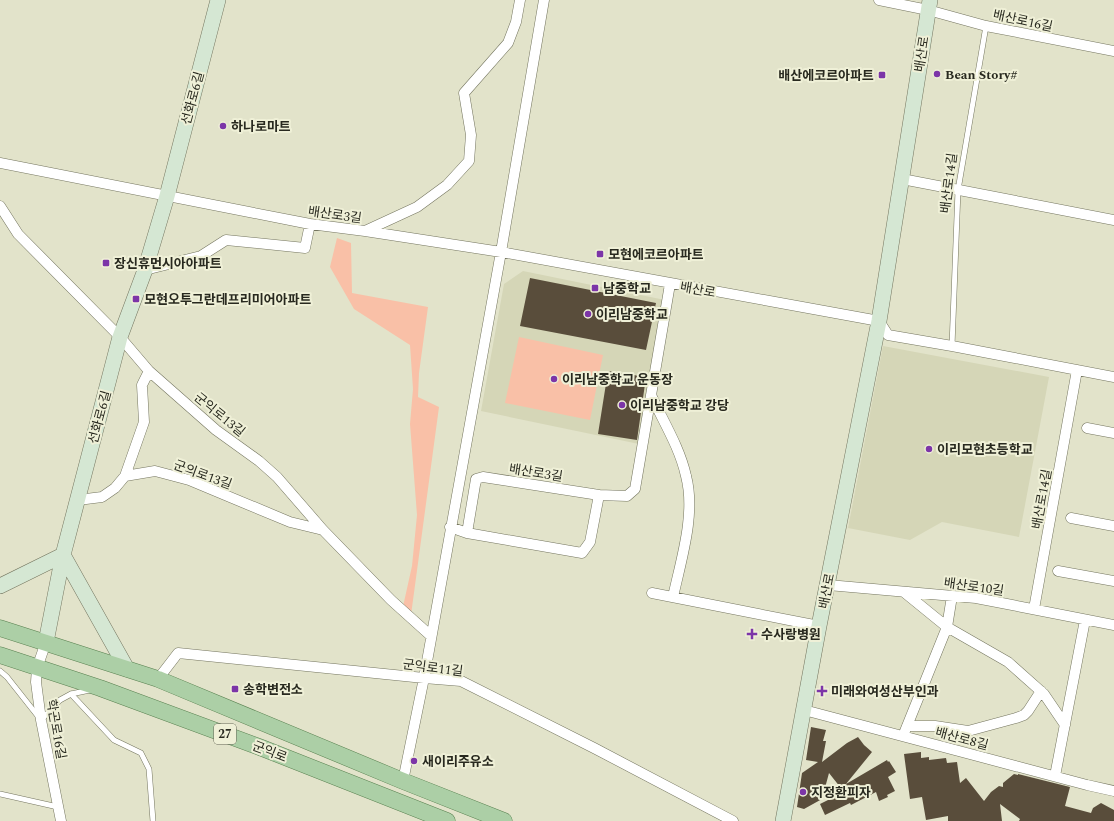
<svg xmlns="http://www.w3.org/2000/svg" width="1114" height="821" font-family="Spectral,'Noto Sans KR',serif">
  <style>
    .built { fill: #d5d6b7 }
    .green { fill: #f9c0a7 }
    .building { fill: #594d3b }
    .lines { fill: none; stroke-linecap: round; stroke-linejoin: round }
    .lane-casing { stroke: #74755f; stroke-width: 6 }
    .street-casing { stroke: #74755f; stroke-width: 11 }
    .secondary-casing { stroke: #74755f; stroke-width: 16 }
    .primary-casing { stroke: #598050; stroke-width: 17 }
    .lane { stroke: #fff; stroke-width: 5 }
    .street { stroke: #fff; stroke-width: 10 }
    .secondary { stroke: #d5e7d3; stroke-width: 15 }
    .primary { stroke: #accfa6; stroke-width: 16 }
    .poi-dot { fill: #7c35a8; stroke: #eff0d7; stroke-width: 1.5 }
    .labels { text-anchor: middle; stroke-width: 4; stroke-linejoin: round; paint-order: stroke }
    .shield { fill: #eff0d7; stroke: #646556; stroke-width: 1 }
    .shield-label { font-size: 12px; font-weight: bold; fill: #28291f }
    .street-label { font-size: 13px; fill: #28291f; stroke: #eff0d7 }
    .poi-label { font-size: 13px; font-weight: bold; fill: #28291f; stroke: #eff0d7; text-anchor: start }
  </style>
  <rect width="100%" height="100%" fill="#e2e3ca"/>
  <!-- built -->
  <path class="built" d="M523 271 665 300 639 444 481 411 504 284Z
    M883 346 1049 377 1019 537 942 522 910 540 848 528Z"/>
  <!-- green -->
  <path class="green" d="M337 238 351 243 352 293 428 307 419 373 418 397 439 407 411 615 402 611 412 566 417 515 410 424 413 389 410 345 354 309 330 267Z
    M519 337 603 355 590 420 505 403Z"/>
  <!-- building -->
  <path class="building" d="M530 278 656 303 646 350 520 326Z
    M608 371 646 377 637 440 598 434Z
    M811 727 826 730 823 741H826L822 762 847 743 858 737 864 745 872 752 846 784 887 760 888 762 889 761 896 772 888 777 895 791 887 795 888 797 879 801 876 792 851 805 850 803 825 815 820 804 844 792 829 773 822 799 804 809 797 807 802 773 818 762 806 760Z
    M921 752V758L929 757V760L946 758 947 763 957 762 960 783 966 778 984 801 991 792 999 786 1003 787V783L1014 774 1018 775V774L1070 787 1065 806 1091 813 1093 808 1101 803 1114 810V821H1019L1020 819 1000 804 1002 821H948V816L926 820 922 797 910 799 904 754Z"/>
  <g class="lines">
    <!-- lane casing -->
    <g class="lane-casing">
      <path id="lane" d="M952 346 958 190 986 26
        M0 671 7 677 41 720 60 700 71 694 90 690
        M71 694 114 740 141 753 149 769 153 821
        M0 794 58 807"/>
    </g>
    <!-- street casing -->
    <g class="street-casing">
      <path id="street" d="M879 0 928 10 986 26 1114 51
        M0 163 310 224 365 231 501 252 879 321 888 335 952 346 1114 377
        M902 179 1114 220
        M0 206 18 234 120 337 149 371 216 430 259 461 277 477 323 530 391 600 431 636
        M365 231 417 207 447 185 469 161 471 135 464 93 508 43 516 22 520 0
        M145 270 201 256 226 240 305 248 310 224
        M651 395C663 421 680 448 686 476 696 514 681 560 673 597
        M1087 428 1114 433
        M125 476 144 422 142 385 149 371
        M78 500 102 497 115 488 125 476 155 471 189 480 290 522 323 530
        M1071 518 1114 526
        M450 527 467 533 582 553 590 542 599 495
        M467 533 476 479 483 477 599 495 627 496 635 489 670 284
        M1058 571 1114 581
        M828 585 976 598 1114 625
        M904 592 947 627 1008 662 1044 694 1065 725
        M652 593 819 626
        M1034 609 1077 370
        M46 642 37 668 36 682 41 720 61 821
        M158 679 178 653 424 678 461 681 594 748 733 821
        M804 710 1087 785 1114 791
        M907 726H935L968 731 1016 718 1024 715 1028 711 1041 691
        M903 736 947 627 952 596
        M1055 776 1085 620
        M403 781 424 678 501 252 544 0"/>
    </g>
    <!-- secondary casing -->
    <g class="secondary-casing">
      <path id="secondary" d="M63 555 127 669
        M0 586 63 555
        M46 642 63 555 120 337 145 270 167 196 218 0
        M783 821 819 626 879 321 930 0"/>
    </g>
    <!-- primary casing -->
    <g class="primary-casing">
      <path id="primary" d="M0 628 158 679 403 781 504 821
        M0 655 100 688 262 748 447 821"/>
    </g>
    <!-- lane -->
    <use href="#lane" class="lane"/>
    <!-- street -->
    <use href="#street" class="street"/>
    <!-- secondary -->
    <use href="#secondary" class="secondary"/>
    <!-- primary -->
    <use href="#primary" class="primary"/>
  </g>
  <!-- markers -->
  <g class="poi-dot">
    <circle cx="937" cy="74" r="4"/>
    <rect x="878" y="71" width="8" height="8" rx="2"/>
    <circle cx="223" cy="126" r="4"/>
    <rect x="596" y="250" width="8" height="8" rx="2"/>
    <rect x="102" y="259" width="8" height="8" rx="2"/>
    <rect x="591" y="284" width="8" height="8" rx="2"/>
    <rect x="132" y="295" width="8" height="8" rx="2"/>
    <circle cx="588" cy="314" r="4"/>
    <circle cx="554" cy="379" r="4"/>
    <circle cx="622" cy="405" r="4"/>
    <circle cx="929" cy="449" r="4"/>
    <path d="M750 628h4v4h4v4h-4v4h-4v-4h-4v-4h4z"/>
    <rect x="231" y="685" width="8" height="8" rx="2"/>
    <path d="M820 685h4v4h4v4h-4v4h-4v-4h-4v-4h4z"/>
    <circle cx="414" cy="761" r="4"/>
    <circle cx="803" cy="792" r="4"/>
  </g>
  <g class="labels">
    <!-- shield labels -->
    <rect class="shield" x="214" y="724" width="22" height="20" rx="3"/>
    <g class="shield-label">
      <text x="225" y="738">27</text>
    </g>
    <!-- street labels -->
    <g class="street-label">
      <text transform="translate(1023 20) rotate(12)" y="5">배산로16길</text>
      <text transform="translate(921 54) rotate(-81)" y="5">배산로</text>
      <text transform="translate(192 98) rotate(-75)" y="5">선화로6길</text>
      <text transform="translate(948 183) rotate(-83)" y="5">배산로14길</text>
      <text transform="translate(335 214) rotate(8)" y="5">배산로3길</text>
      <text transform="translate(698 289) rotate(10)" y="5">배산로</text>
      <text transform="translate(220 414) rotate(39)" y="5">군익로13길</text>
      <text transform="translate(99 417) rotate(-75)" y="5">선화로6길</text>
      <text transform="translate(536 472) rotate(9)" y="5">배산로3길</text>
      <text transform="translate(203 474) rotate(20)" y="5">군의로13길</text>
      <text transform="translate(1041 499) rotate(-80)" y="5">배산로14길</text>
      <text transform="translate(974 586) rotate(8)" y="5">배산로10길</text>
      <text transform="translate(826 591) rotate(-79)" y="5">배산로</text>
      <text transform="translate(433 667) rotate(7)" y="5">군익로11길</text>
      <text transform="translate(57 729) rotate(80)" y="5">학곤로16길</text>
      <text transform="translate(962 738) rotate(15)" y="5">배산로8길</text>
      <text transform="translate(270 751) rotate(21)" y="5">군익로</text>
    </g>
    <!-- poi labels -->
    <g class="poi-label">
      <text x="945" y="79">Bean Story#</text>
      <text x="874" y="80" text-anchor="end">배산에코르아파트</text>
      <text x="231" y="131">하나로마트</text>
      <text x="608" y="259">모현에코르아파트</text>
      <text x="114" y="268">장신휴먼시아아파트</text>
      <text x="603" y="293">남중학교</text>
      <text x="144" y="304">모현오투그란데프리미어아파트</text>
      <text x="596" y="319">이리남중학교</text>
      <text x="562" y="384">이리남중학교 운동장</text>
      <text x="630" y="410">이리남중학교 강당</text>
      <text x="937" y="454">이리모현초등학교</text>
      <text x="761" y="639">수사랑병원</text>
      <text x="243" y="694">송학변전소</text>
      <text x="831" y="696">미래와여성산부인과</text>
      <text x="422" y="766">새이리주유소</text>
      <text x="811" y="797">지정환피자</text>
    </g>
  </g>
</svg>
